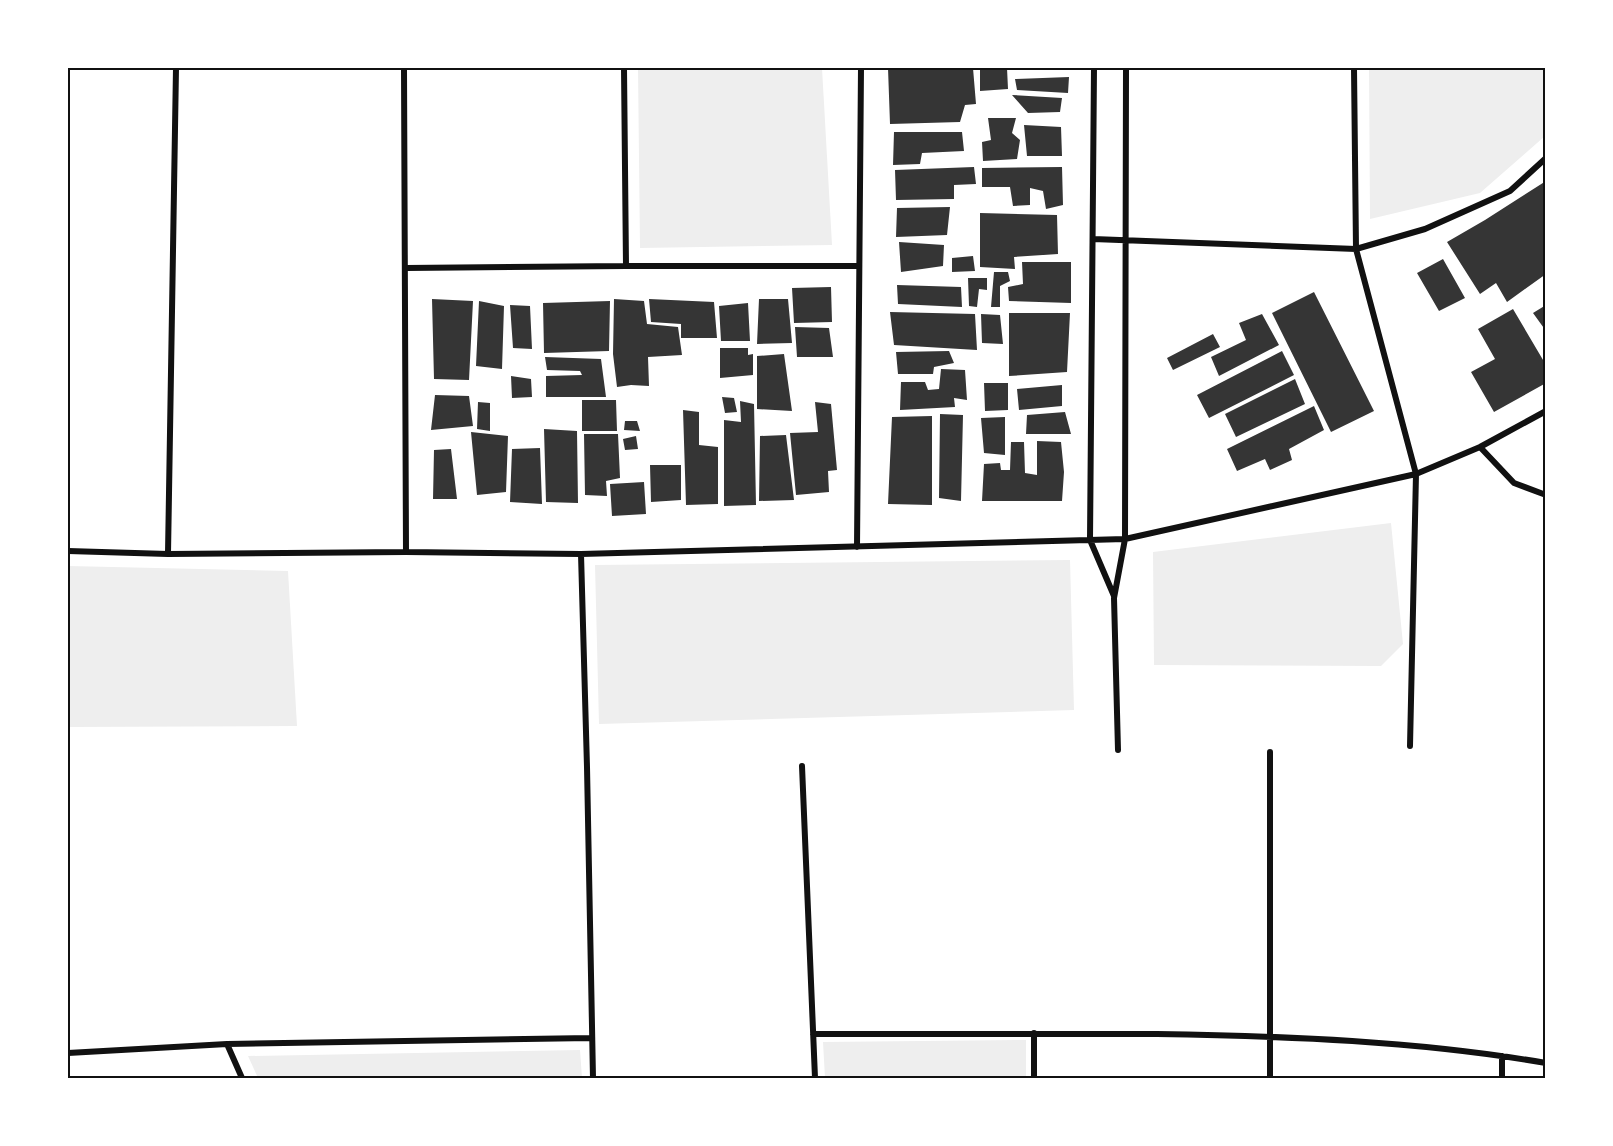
<svg xmlns="http://www.w3.org/2000/svg" width="1613" height="1146" font-family="'Roboto Condensed',sans-serif">
  <style>
    .green { fill: #eee }
    .building { fill: #353535 }
    .lines { fill: none; stroke-linecap: round; stroke-linejoin: round }
    .minor { stroke: #111; stroke-width: 6 }
    .neatline { fill: none; stroke: #111; stroke-width: 2 }
  </style>
  <rect width="100%" height="100%" fill="#fff"/>
  <!-- green -->
  <path class="green" d="M638 68H822L832 245 640 248Z
    M1369 68H1545V136L1480 193 1370 219Z
    M1391 523 1403 644 1381 666 1154 665 1153 552Z
    M1070 560 1074 710 599 724 595 565Z
    M68 566 288 571 297 726 68 727Z
    M1026 1040V1078H825L823 1042Z
    M580 1050 582 1078H258L248 1056Z"/>
  <!-- building -->
  <path class="building" d="M888 68H973L976 104 965 105 960 122 890 124Z
    M980 68H1007L1008 89 980 91Z
    M1069 77 1068 93 1017 90 1015 79Z
    M1012 95 1062 98 1060 112 1028 113Z
    M988 118H1016L1012 133 1020 140 1017 159 983 161 982 142 991 140Z
    M1024 125 1061 127 1062 156H1027Z
    M894 132H962L964 151 922 153 920 164 893 165Z
    M974 167 976 184 954 185V199L896 200 895 170Z
    M1062 167 1063 205 1046 209 1043 191 1030 188V205L1013 206 1010 187H982V168Z
    M1546 181V274L1507 302 1496 283 1480 294 1447 242 1485 220Z
    M950 207 947 235 896 237 897 208Z
    M980 213 1057 215 1058 254 1014 257 1015 269 980 267Z
    M899 242 944 245 943 266 901 272Z
    M973 256 975 271 952 272V258Z
    M1443 259 1465 298 1439 311 1417 273Z
    M1022 262H1071V303L1009 301 1008 287 1023 284Z
    M994 272H1008L1010 281 1000 286V307H991Z
    M968 278H987V290L979 289 977 307 969 306Z
    M897 285 961 287 962 307 898 304Z
    M831 287 832 322 794 323 792 288Z
    M1314 292 1374 411 1331 432 1272 313Z
    M432 299 473 301 469 380 434 379Z
    M614 299 644 301 647 324 678 327 682 355 648 357 649 386 631 385 617 387 613 354Z
    M649 299 714 302 717 338H681V324L651 322Z
    M759 299H788L792 343 757 344Z
    M479 301 504 306 502 369 476 366Z
    M610 301 609 351 544 353 543 303Z
    M748 303 750 341H721L719 306Z
    M510 305 530 306 532 349 513 348Z
    M1546 305V331L1533 313Z
    M1513 309 1546 365V383L1494 412 1471 372 1495 359 1478 329Z
    M890 312 975 314 977 350 894 345Z
    M1009 313H1070L1067 372 1009 376Z
    M981 314 1000 315 1003 344 982 343Z
    M1262 314 1279 345 1219 376 1211 357 1246 340 1239 323Z
    M795 327 829 328 833 357H797Z
    M1213 334 1220 347 1173 370 1167 358Z
    M720 348H748V355L753 354V375L720 378Z
    M949 351 954 363 934 367 933 374H898L896 352Z
    M1282 351 1294 375 1209 418 1197 395Z
    M784 354 792 411 757 409V356Z
    M545 357 601 359 606 397H546V376L582 375 580 371 547 370Z
    M941 369 965 370 967 400 954 398 955 407 900 410 901 382H925L928 390 939 389Z
    M511 376 531 379 532 397 512 398Z
    M1295 379 1305 404 1236 437 1225 414Z
    M984 383H1008V410L985 411Z
    M1062 385V406L1019 410 1017 389Z
    M435 395 469 396 473 426 431 430Z
    M722 397 734 398 737 412 725 413Z
    M582 400H616L617 431H582Z
    M740 401 754 404 756 505 724 506V420L741 422Z
    M478 402 490 403V431L477 429Z
    M815 402 831 404 837 470 828 471 829 492 796 495 790 433 818 432Z
    M1314 406 1324 430 1289 449 1292 460 1270 470 1265 459 1237 471 1227 449Z
    M683 410 699 412V445L718 447V504L686 505Z
    M1065 412 1071 434H1026L1027 415Z
    M940 414 963 415 961 501 939 498Z
    M932 416V505L888 504 892 417Z
    M1005 417V455L984 453 981 418Z
    M625 421H637L640 431 624 430Z
    M544 429 577 431 578 503 546 502Z
    M471 432 508 436 506 492 477 495Z
    M584 434H618L620 478 606 481 607 496 585 495Z
    M786 435 794 500 759 501 760 436Z
    M636 436 638 449 625 450 623 439Z
    M1037 441 1061 442 1064 472 1062 501H982L984 464 1000 463 1001 470H1010L1011 442H1024L1025 473 1037 475Z
    M540 448 542 504 510 502 512 449Z
    M451 449 457 499H433L434 450Z
    M650 465H681V500L651 502Z
    M644 482 646 514 612 516 610 484Z"/>
  <g class="lines">
    <!-- minor -->
    <path class="minor" d="M404 68 406 552
      M624 68 626 266
      M1094 68 1090 540 1114 596
      M1354 68 1356 249 1416 474 1410 746
      M1093 239 1356 249 1425 229 1510 191 1546 158
      M406 268 626 266H859
      M1480 447 1514 483 1546 495
      M857 547 861 68
      M68 551 168 554 406 552 581 554 1125 539 1416 474 1480 447 1546 411
      M168 554 176 68
      M581 554 587 767 593 1078
      M1118 750 1114 598 1125 539 1126 68
      M802 766 815 1078
      M1034 1033V1078
      M813 1034C928 1033 1043 1033 1157 1034 1287 1036 1418 1041 1546 1063
      M227 1044 242 1078
      M68 1053 227 1044 591 1038
      M1502 1056V1078
      M1270 1078V752"/>
  </g>
  <!-- border -->
  <rect width="1613" height="1146" fill="none" stroke="#ffffff" stroke-width="138"/>
  <rect x="69" y="69" width="1475" height="1008" class="neatline"/>
</svg>
